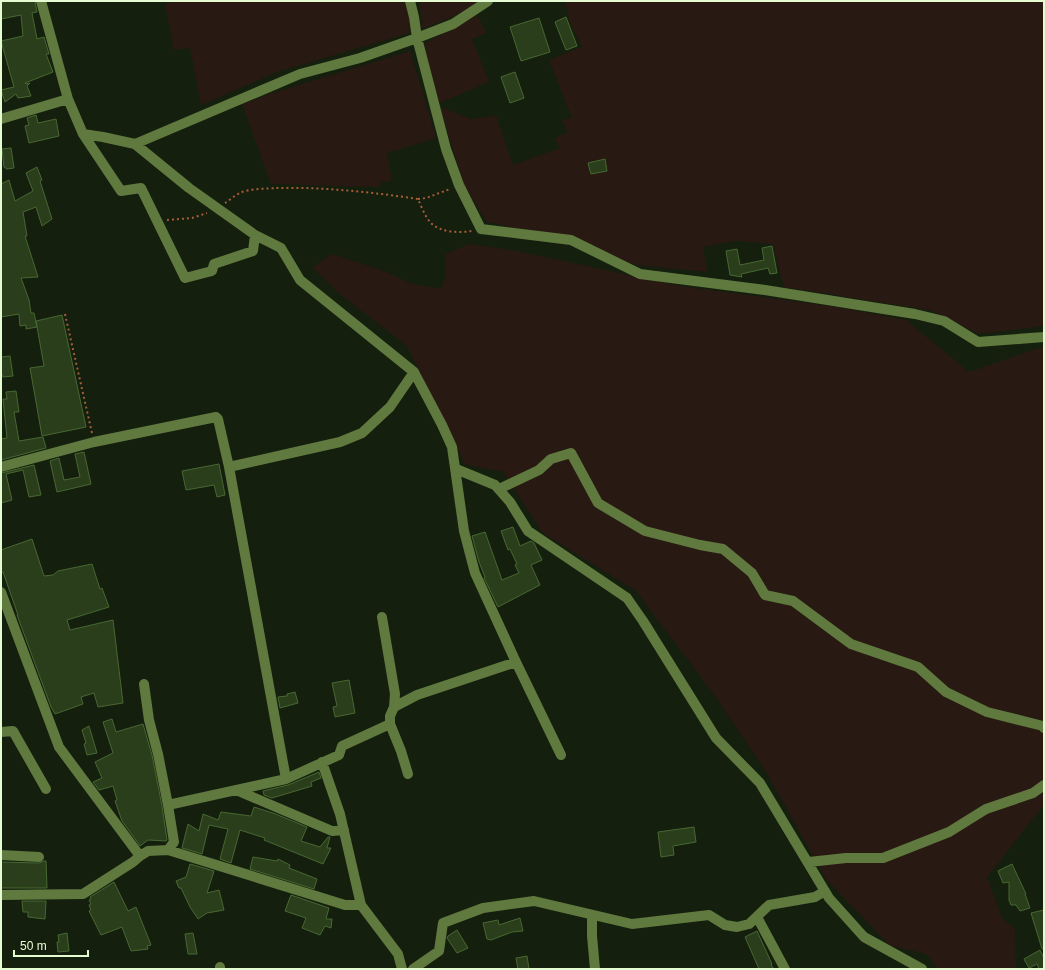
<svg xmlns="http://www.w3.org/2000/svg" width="1045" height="970" font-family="Arial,sans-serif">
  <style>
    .green { fill: #281a12 }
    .building { fill: #2a3e1c; stroke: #476831 }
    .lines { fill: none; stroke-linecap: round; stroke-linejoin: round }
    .path { stroke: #a65e39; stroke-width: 2; stroke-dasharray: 2 3; stroke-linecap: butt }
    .minor { stroke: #5f793e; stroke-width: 10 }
  </style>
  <rect width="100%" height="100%" fill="#151f0e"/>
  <!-- green -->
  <path class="green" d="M179 1H405L410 20 409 33 277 72 201 105 190 48 174 50 165 4Z
    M419 1H480L474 7 423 29Z
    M565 1H1044V326L979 334 929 310 784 287 773 244 735 241 703 247 707 272 636 265 570 240 487 222 464 186 440 107 471 119 496 116 513 165 560 148 555 138 567 133 562 120 572 118 549 60 582 47 569 20Z
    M477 15 486 33 472 39 489 82 439 103 422 45Z
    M410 51 436 138 387 153 392 181 381 182 380 187 271 184 242 104 273 93Z
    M469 244 517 251 680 286 836 307 906 320 969 372 1044 346V805L987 877 1002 918 1015 929 1016 969H938L926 954 889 945 826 879 765 770 709 688 636 591 543 533 503 472 465 464 407 346 340 294 312 267 332 254 384 271 410 283 441 289 446 276V254Z"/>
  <!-- building -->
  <path class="building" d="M1 1H35L37 12 32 13 37 39 44 37 49 54H46L53 72 25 83 26 84 30 83 27 86 31 96 18 98 16 94 5 102 1 90 14 87 1 41 23 36 21 15 1 19Z
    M566 17 577 46 566 50 555 22Z
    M539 18 550 52 521 61 510 27Z
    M515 72 524 98 510 103 501 77Z
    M36 115 38 123 56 119 59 136 29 143 25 126 29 125 27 118Z
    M11 148 14 168 7 169 4 167 2 149Z
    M605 159 607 171 591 174 588 163Z
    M37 167 42 180 40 181 52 219 42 226 36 207 23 212 27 236H25L38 277 21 278 29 300 31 313H34L37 327 26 329V325L20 326 19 314 1 317V184L9 180 15 201 33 191 26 173Z
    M772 246 777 273 770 274 768 268 741 274 742 277 730 275 726 251 737 249 740 265 764 260 762 248Z
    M62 315 86 427 42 436 30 368 44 366 36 321Z
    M10 356 13 376 3 377 1 373V357Z
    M16 391 19 412H14L19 441 43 437 46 448 1 460V439L7 438 3 399H7L6 392Z
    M84 452 91 484 57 492 50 461 59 458 64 480 80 477 75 454Z
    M219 464 225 495 217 497 214 485 186 490 182 471Z
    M34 465 41 495 29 497 23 470 6 474 12 500 1 503V473Z
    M513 527 520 546 531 541 534 543 542 560 531 565 540 585 498 607 484 578 485 577 479 562 472 536 485 532 502 580 519 573 515 565 517 564 510 549 508 550 501 531Z
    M32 539 44 576 53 575 58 571 92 564 100 589 102 588 109 607 67 620 70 630 113 620 123 703 98 707 94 693 81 697 83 704 55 714 51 707 17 615H18L3 572 1 573V550Z
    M349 680 355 713 335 717 333 707 337 706 332 683Z
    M295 692 298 703 280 708 278 697 287 696V694Z
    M112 719 116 732 143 724 152 755 162 806 167 840 166 841 148 840 140 846 122 821 115 801 117 800 113 786 99 790 93 782 102 778 95 762 113 753 103 722Z
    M89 726 97 753 87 755 84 744 86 743 82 730Z
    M319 772 321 778 311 782 312 786 272 798 264 795 263 791 288 785Z
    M254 807 273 813 307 827 301 841 320 847 328 837H330L327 848H331L323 864 264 840 265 838 240 830 231 863 220 859 228 829 209 825 202 854 182 848 188 824 199 831 203 814 218 820 221 812 251 816Z
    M694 827 696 842 673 846 674 855 661 857 658 832Z
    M253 857 277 861 278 859 290 865 289 868 317 879 314 889 250 869Z
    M44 861H46L47 888H1V862L39 863Z
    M190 864 214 871 207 893 219 890 224 910 207 913 198 919 190 907 181 888H179L176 881 186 877Z
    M1012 864 1026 894H1025L1030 908 1020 911 1016 905H1011L1009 900V882L1003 883 998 871Z
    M114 882 128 911 136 907 151 945 147 946 148 949 131 951 122 927 101 935 89 911 91 910 89 905 91 904 89 900 91 899 90 897Z
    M291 895 329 908 326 919H332L331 928 325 926 320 935 302 928 306 918 285 911Z
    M22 901H46L45 919 28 917V912H23Z
    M1044 910V949H1042L1031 913Z
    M520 918 523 931 512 932 491 940 487 939 483 923 498 920 499 925Z
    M457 930 468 948 457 953 447 938 448 936Z
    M757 931 772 964 771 965 774 969H759L745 937Z
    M67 933 69 951 58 952 57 942H59L58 935Z
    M193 933 197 954H188L185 934Z
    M1040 950 1044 958V969H1039L1037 964 1029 968 1024 959Z
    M527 956 529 969H518L516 958Z"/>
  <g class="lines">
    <!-- path -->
    <path class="path" d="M418 199 426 198 450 189
      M225 203C230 200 235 195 240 193 250 188 267 189 277 188 324 187 371 192 418 199 421 206 425 216 430 222 440 233 459 233 472 231
      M167 220 192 218 207 213
      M65 314 92 433"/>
    <!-- minor -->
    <path class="minor" d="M41 1 68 99 83 134 121 191 141 188 185 278 212 271 214 264 253 251 255 235
      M410 1 414 17 417 38 446 149 459 185 481 229 571 240 640 274 765 290 915 314 944 321 978 342 1044 337
      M1 119 68 99
      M83 134 103 137 135 144 189 188 255 235 281 248 300 280 414 372 442 425 452 447 464 531 475 573 516 662 561 755
      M135 144 300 74 360 58 417 38 453 24 488 1
      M1 467 94 442 216 417 218 419 229 467 286 779
      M229 467 340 442 362 433 390 407 414 372
      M456 469 495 485 510 502 528 531 627 598 643 621 716 738 760 783 829 898 864 937 922 969
      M499 489 539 470 551 459 571 453 598 503 645 531 700 545 723 549 752 573 765 595 793 601 851 644 918 667 946 692 987 712 1043 726 1044 728
      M1 592 59 747 140 856 133 862 83 894 1 895
      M382 617 395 694 394 707
      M144 684 149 720 158 754 168 805 174 842 168 850
      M390 724 401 751 408 774
      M1 732 13 731 46 789
      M322 762 340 814 361 905 398 954 402 969
      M236 790 332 831 344 830
      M168 805 286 779 339 755 342 746 390 724V716L394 707 417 695 516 662
      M1 855 39 857
      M140 856 148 851 168 850 345 905H361
      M809 862 846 858H883L949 832 986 809 1033 793 1044 785
      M592 915V936L595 969
      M757 917 785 969
      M220 967V969
      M413 969 439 951 443 923 483 908 534 901 632 924 709 915 725 925 737 927 749 924 769 905 815 897 825 891"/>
  </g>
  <!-- border -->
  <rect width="1045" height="970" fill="none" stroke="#e5fbd1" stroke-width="4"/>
  <!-- scale -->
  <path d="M14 950v6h74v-6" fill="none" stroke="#e5fbd1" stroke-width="2"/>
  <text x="20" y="950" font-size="12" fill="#e5fbd1" stroke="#151f0e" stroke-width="3" paint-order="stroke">50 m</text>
</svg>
